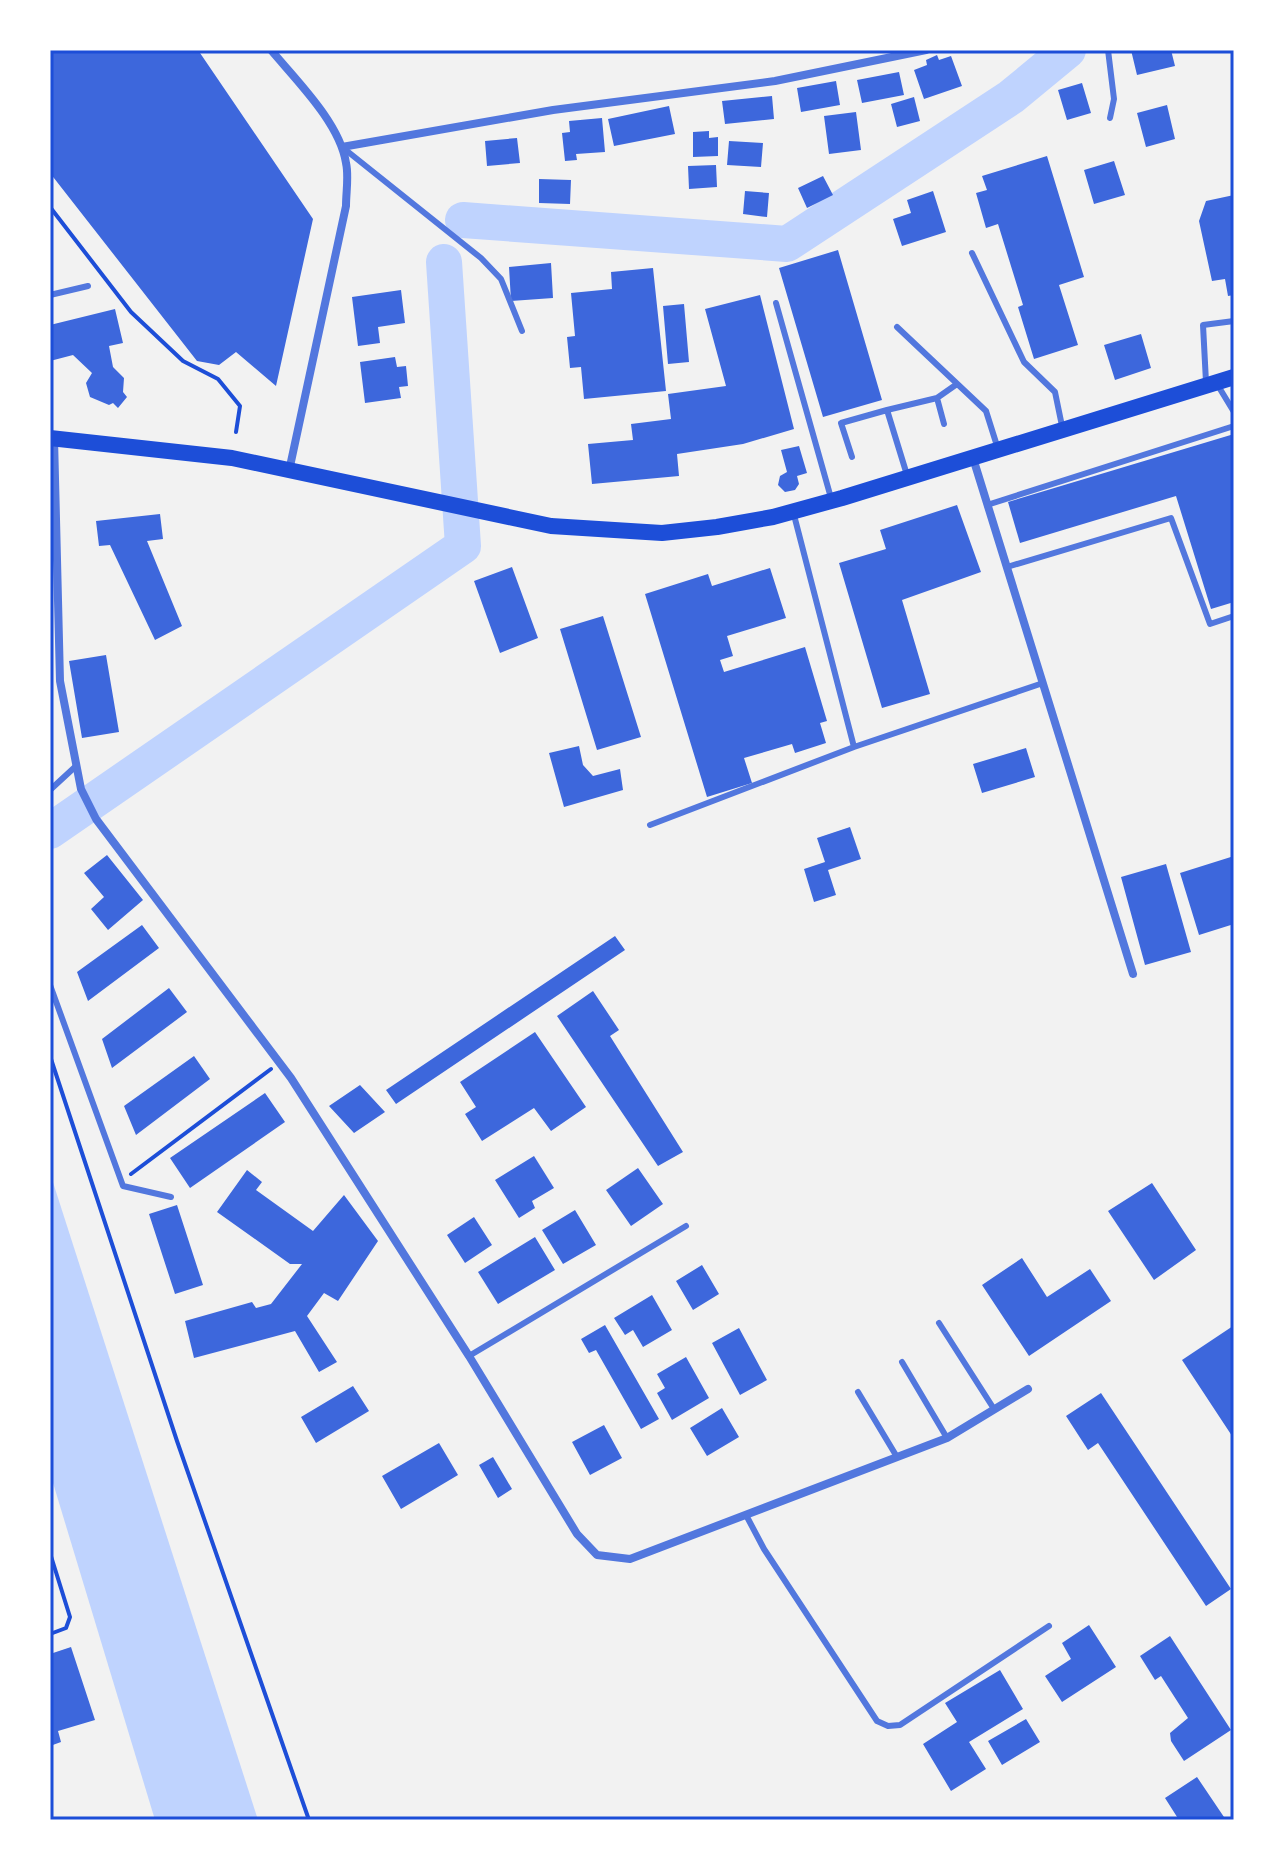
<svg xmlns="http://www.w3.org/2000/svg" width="1284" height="1870" font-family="Mulish,sans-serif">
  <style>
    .water { fill: #bfd3fe }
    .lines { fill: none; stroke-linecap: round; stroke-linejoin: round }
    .river { stroke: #bfd3fe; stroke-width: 36 }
    .building { fill: #3d67dc }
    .path { stroke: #1d4ed8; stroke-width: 4 }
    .service { stroke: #5277de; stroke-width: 6 }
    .minor { stroke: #5277de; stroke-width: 8 }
    .secondary { stroke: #1d4ed8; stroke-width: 16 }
    .neatline { fill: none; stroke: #1d4ed8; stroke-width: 3 }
  </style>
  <rect width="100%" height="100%" fill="#f2f2f2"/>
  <!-- water -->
  <path class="water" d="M50 1173 258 1820H155L50 1473Z"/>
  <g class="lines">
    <!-- river -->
    <path class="river" d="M463 220 787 244 1011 97 1068 50
      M50 831 463 546 444 262"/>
  </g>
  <!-- building -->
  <path class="building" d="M50 50H198L313 219 276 386 236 352 219 365 197 361 50 173Z
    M1131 50H1171L1175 66 1137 75Z
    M937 55 939 60 951 56 962 86 924 99 914 70 927 65 926 60Z
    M899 72 904 95 862 103 857 80Z
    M836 81 840 105 801 112 797 88Z
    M1082 83 1091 113 1067 120 1058 90Z
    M772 96 774 119 725 124 722 101Z
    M914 97 920 121 897 127 891 104Z
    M1167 105 1175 139 1146 147 1137 113Z
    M669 106 675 134 614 146 608 119Z
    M856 112 861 150 829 154 824 116Z
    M602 118 605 152 576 154 577 160 565 161 562 133 570 132 569 121Z
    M709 131V138L718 137V156L693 157V132Z
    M517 138 520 163 487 166 485 141Z
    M729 141 763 143 761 167 727 165Z
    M1047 156 1084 277 1059 285 1078 345 1034 359 1018 307 1023 305 998 224 986 228 976 193 987 190 982 176Z
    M1114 161 1125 195 1094 204 1084 170Z
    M716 165 717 187 689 189 688 166Z
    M823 176 833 195 807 208 798 188Z
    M539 179 571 180 570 204 539 203Z
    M745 191 769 193 767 217 743 214Z
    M933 191 946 232 902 246 893 219 911 213 907 200Z
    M1234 195V295L1228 296 1225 279 1212 281 1199 221 1206 201Z
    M838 250 882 400 823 417 779 268Z
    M551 263 553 298 511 301 509 267Z
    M653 268 666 391 584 399 581 367 570 368 567 337 575 336 571 293 612 289 611 272Z
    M401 290 405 323 378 327 380 343 358 346 352 297Z
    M760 295 794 429 743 444 677 454 679 476 592 484 588 444 633 440 631 424 671 419 668 394 726 386 705 309Z
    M684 304 689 362 668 364 663 306Z
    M115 309 123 343 109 346 113 367 124 378 123 392 127 397 118 408 113 403 109 405 90 397 86 383 92 373 73 355 50 361V325Z
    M1141 334 1151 368 1115 380 1104 345Z
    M395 357 397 367 406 366 408 386 399 387 401 398 365 403 360 362Z
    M1234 434V602L1211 609 1176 496 1020 543 1008 502Z
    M799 446 807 473 797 476 799 484 795 490 785 492 778 485 780 476 787 472 781 450Z
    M957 505 981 572 902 600 930 694 882 708 839 563 886 549 880 530Z
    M160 514 163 539 147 541 182 626 155 640 110 545 99 546 96 521Z
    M512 567 538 638 500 653 474 581Z
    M770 568 786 618 727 636 733 656 720 660 724 672 805 647 827 721 820 723 826 743 795 753 792 744 744 758 752 783 707 797 645 594 708 574 712 586Z
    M603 616 641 737 597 750 560 629Z
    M106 655 119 732 82 738 69 661Z
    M579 746 583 765 593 776 620 769 623 790 564 807 549 753Z
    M1026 748 1035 777 982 793 973 764Z
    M850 827 861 859 828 870 836 895 814 902 804 869 825 862 817 838Z
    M107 855 143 900 108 930 91 909 104 897 84 873Z
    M1234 856V924L1199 935 1180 873Z
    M1166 864 1191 952 1145 965 1121 877Z
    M142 925 159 948 88 1001 77 972Z
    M615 936 625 950 396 1104 386 1090Z
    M169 988 187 1012 112 1068 102 1039Z
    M593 991 619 1030 610 1036 683 1152 658 1166 557 1016Z
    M535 1032 586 1107 551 1131 534 1108 482 1141 465 1114 476 1107 460 1082Z
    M194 1056 210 1079 136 1135 124 1106Z
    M360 1085 385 1112 354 1133 329 1106Z
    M265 1093 285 1122 190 1188 170 1158Z
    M534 1156 554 1188 532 1201 535 1208 519 1218 495 1180Z
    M638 1168 663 1204 631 1226 606 1190Z
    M247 1170 262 1182 256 1190 313 1231 344 1195 378 1241 338 1301 324 1293 307 1316 337 1362 319 1372 295 1331 194 1358 185 1321 252 1302 256 1308 271 1304 302 1264H290L217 1212Z
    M1152 1183 1196 1250 1154 1280 1108 1211Z
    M177 1205 203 1285 175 1294 149 1214Z
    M575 1210 596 1245 563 1264 542 1230Z
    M474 1217 492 1245 465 1263 447 1235Z
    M535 1237 555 1270 498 1304 478 1272Z
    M1022 1258 1047 1297 1090 1269 1111 1301 1029 1356 982 1285Z
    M702 1265 719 1294 693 1310 676 1281Z
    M652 1295 672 1330 643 1347 633 1330 625 1335 614 1318Z
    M605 1325 659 1419 641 1429 596 1350 589 1353 581 1339Z
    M1233 1326 1234 1328V1439L1182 1360Z
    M739 1328 767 1380 740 1395 712 1343Z
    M686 1357 709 1398 672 1420 657 1393 665 1388 657 1374Z
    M353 1386 369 1411 316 1443 301 1417Z
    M1101 1393 1231 1589 1206 1606 1098 1443 1088 1450 1066 1416Z
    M722 1408 739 1437 707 1456 690 1428Z
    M604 1425 622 1458 590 1475 572 1442Z
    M439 1443 458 1475 401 1509 382 1476Z
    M493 1457 512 1489 498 1498 479 1465Z
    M1089 1625 1116 1667 1062 1702 1045 1676 1071 1659 1062 1643Z
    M1170 1636 1231 1730 1184 1761 1171 1741 1170 1733 1188 1718 1161 1676 1155 1680 1140 1656Z
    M71 1647 95 1720 58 1731 61 1742 50 1746V1654Z
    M1000 1670 1023 1709 969 1742 986 1769 951 1791 923 1744 957 1722 945 1703Z
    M1026 1719 1040 1742 1002 1765 988 1741Z
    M1197 1777 1226 1820H1179L1165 1798Z"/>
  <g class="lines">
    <!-- path -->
    <path class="path" d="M50 207 131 312 183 361 218 379 240 406 236 432
      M50 1056 177 1441 309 1820
      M131 1174 271 1069
      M50 1553 70 1617 66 1628 50 1634"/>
    <!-- service -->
    <path class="service" d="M1108 50 1114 99 1110 118
      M342 147 481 258 501 279 522 331
      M972 253 1024 362 1055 392 1062 426
      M50 295 88 286
      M776 303 831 498
      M897 327 986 411 998 449
      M1206 382 1203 325 1234 321
      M1217 384 1234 412
      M937 398 944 424
      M852 457 841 423 887 410
      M907 475 887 410 937 398 957 384
      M987 505 1234 426
      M794 515 854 747 1043 683
      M1007 567 1171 518 1210 624 1234 616
      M50 790 76 766
      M650 825 854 747
      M50 985 123 1186 171 1197
      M939 1323 994 1409
      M469 1356 686 1226
      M902 1362 947 1438
      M858 1392 897 1457
      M746 1515 764 1549 877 1721 888 1726 900 1725 1049 1626"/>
    <!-- minor -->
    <path class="minor" d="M271 50C296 80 340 123 346 163 349 176 346 192 346 206L289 471
      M342 147 553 110 775 81 926 50
      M54 438 60 681 81 789 96 819 291 1078 469 1356 577 1534 597 1555 630 1559 947 1438 1028 1389
      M973 458 1133 974"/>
    <!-- secondary -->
    <path class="secondary" d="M50 438 232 458 551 526 662 533 717 527 773 517 842 498 1234 377"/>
  </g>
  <!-- border -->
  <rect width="1284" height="1870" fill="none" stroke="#ffffff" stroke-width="104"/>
  <rect x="52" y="52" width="1180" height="1766" class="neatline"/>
</svg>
